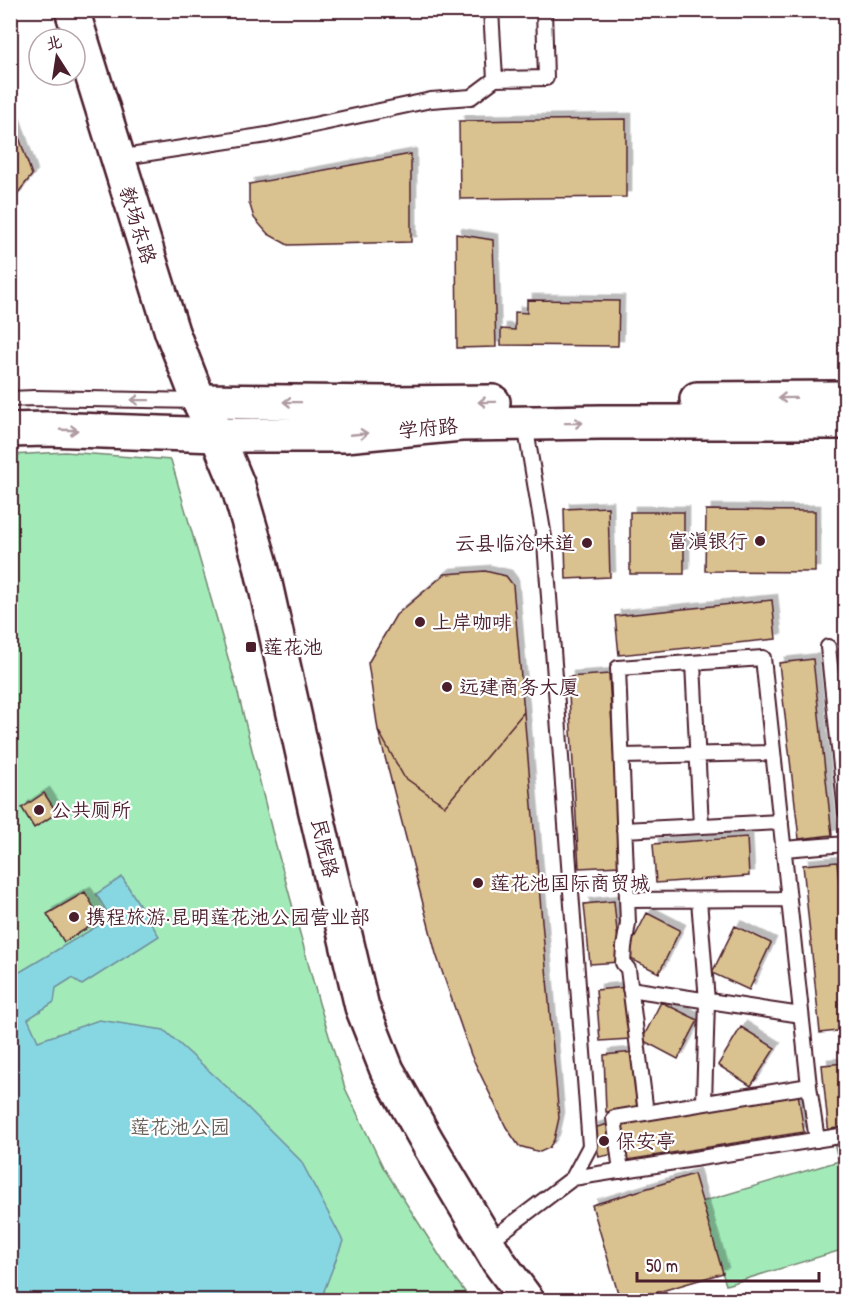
<svg xmlns="http://www.w3.org/2000/svg" width="856" height="1311" font-family="'Patrick Hand','LXGW WenKai TC',sans-serif">
  <style>
    .green { fill: #a2ebb9; stroke: #768572; stroke-width: 1.5 }
    .water { fill: #87d7e3; stroke: #6f8d99; stroke-width: 1.5 }
    .building { fill: #dac190; stroke: #4a1f2b; stroke-width: 1.5; filter: url(#shadow) }
    .lines { fill: none; stroke-linecap: round; stroke-linejoin: round }
    .service-casing { stroke: #4a1f2b; stroke-width: 18 }
    .tertiary-casing { stroke: #4a1f2b; stroke-width: 38 }
    .secondary-casing { stroke: #4a1f2b; stroke-width: 38 }
    .primary-casing { stroke: #4a1f2b; stroke-width: 38 }
    .service { stroke: #fff; stroke-width: 14 }
    .tertiary { stroke: #fff; stroke-width: 33 }
    .secondary { stroke: #fff; stroke-width: 33 }
    .primary { stroke: #fff; stroke-width: 33 }
    .oneway { stroke: #ae9aa0 }
    .poi-dot { fill: #4a1f2b; stroke: #fff; stroke-width: 2 }
    .labels { text-anchor: middle; stroke-width: 4.5; stroke-linejoin: round; paint-order: stroke }
    .street-label { font-size: 20px; fill: #4a1f2b; stroke: #fff }
    .poi-label { font-size: 20px; fill: #4a1f2b; stroke: #fff; text-anchor: start }
    .park-label { font-size: 20px; fill: #645c56; stroke: #fff }
  </style>
  <defs>
    <filter id="shadow"><feDropShadow dx="5.5" dy="-5.5" stdDeviation="0" flood-color="#0004"/></filter>
  </defs>
  <rect width="100%" height="100%" fill="#fff"/>
  <filter id="ink" filterUnits="userSpaceOnUse"><feTurbulence type="fractalNoise" baseFrequency=".0167" numOctaves="2"/><feDisplacementMap in="SourceGraphic" scale="12" xChannelSelector="R" yChannelSelector="G"/><feConvolveMatrix kernelMatrix="1 2 1 2 8 2 1 2 1" color-interpolation-filters="sRGB"/></filter>
  <g filter="url(#ink)">
    <!-- green -->
    <path class="green" d="M65 452 171 460 237 689 272 831 319 1003 345 1088 383 1167 448 1269 471 1300H11V455Z
      M845 1141V1249L726 1285 701 1202 839 1161 834 1144Z"/>
    <!-- water -->
    <path class="water" d="M122 877 159 936 82 985 72 978 56 988 54 1002 28 1019 38 1041 99 1020 164 1030 227 1087 301 1161 343 1241 324 1291 327 1300H11V974L13 976 111 918 96 894Z"/>
    <!-- building -->
    <path class="building" d="M10 111 32 175 10 203Z
      M626 119V197L460 199 459 121Z
      M411 154V242L288 245 268 234 254 218 249 202V184Z
      M456 234 493 240 496 347 457 348Z
      M527 300 619 301 618 346 501 345V329L515 330V312L527 313Z
      M608 507 610 577 566 579 564 509Z
      M706 510 815 511V572L705 571Z
      M630 512H684V574H630Z
      M485 571 506 576 513 585 559 1118 554 1140 549 1148 540 1152 519 1146 506 1127 471 1055 436 954 378 730 368 663 396 615 445 574Z
      M485 571 506 576 513 585 524 712 445 806 404 777 378 730 368 663 396 615 445 574Z
      M772 600 776 639 619 655 615 616Z
      M813 659 832 835 799 839 779 663Z
      M609 674 620 866 579 868 568 677Z
      M44 793 57 813 34 828 22 808Z
      M747 837 749 876 656 883 653 844Z
      M837 862 846 953V1030L820 1033 803 865Z
      M85 892 101 920 64 942 47 914Z
      M614 901 620 962 590 964 584 904Z
      M647 913 680 930 659 973 625 956Z
      M735 926 771 943 749 990 712 973Z
      M626 987 630 1039 600 1041 596 990Z
      M661 1002 698 1020 678 1059 642 1040Z
      M741 1027 775 1048 751 1086 718 1065Z
      M633 1052 637 1110 606 1112 604 1055Z
      M846 1063V1134L829 1136 822 1065Z
      M798 1093 804 1132 627 1160 622 1122Z
      M609 1124 615 1154 599 1157 593 1128Z
      M694 1174 723 1273 631 1300H620L592 1205Z"/>
    <g class="lines">
      <!-- service casing -->
      <g class="service-casing">
        <path id="service" d="M491 10 495 79 546 78 544 10
          M117 158 267 135 431 100 471 97 495 79
          M10 399 34 398 199 401
          M828 647 846 812
          M693 663 701 826
          M622 756 773 753
          M624 830 781 822
          M784 849 846 844
          M627 900 789 899
          M699 900 707 1001 704 1103
          M630 989 801 1015
          M646 1113 628 969 623 963 624 947 628 923 618 668 763 658 809 1086
          M621 1171 614 1118 809 1086 817 1140
          M573 1178 846 1135
          M487 1243 573 1178 590 1146 545 543 525 424"/>
      </g>
      <!-- tertiary casing -->
      <g class="tertiary-casing">
        <path id="tertiary" d="M72 10 172 332 199 401 212 426"/>
      </g>
      <!-- secondary casing -->
      <g class="secondary-casing">
        <path id="secondary" d="M217 435 238 486 260 561 315 808 362 1007 387 1070 428 1143 499 1262 527 1300"/>
      </g>
      <!-- primary casing -->
      <g class="primary-casing">
        <path id="primary" d="M697 399 846 398
          M199 401 388 403 493 402
          M10 430 46 429 217 435H345L461 424 602 422H846"/>
      </g>
      <!-- service -->
      <use href="#service" class="service"/>
      <!-- tertiary -->
      <use href="#tertiary" class="tertiary"/>
      <!-- secondary -->
      <use href="#secondary" class="secondary"/>
      <!-- primary -->
      <use href="#primary" class="primary"/>
    </g>
    <!-- one-way arrows -->
    <defs><path id="oneway-shaft" d="M-6 0H5M1.5-3L5.5 0L1.5 3" fill="none" stroke-width="1.6" stroke-linecap="round" stroke-linejoin="round" transform="scale(1.5)"/></defs>
    <g class="oneway">
      <use href="#oneway-shaft" transform="translate(787 398) rotate(179)"/>
      <use href="#oneway-shaft" transform="translate(140 400) rotate(-179)"/>
      <use href="#oneway-shaft" transform="translate(292 402) rotate(-179)"/>
      <use href="#oneway-shaft" transform="translate(487 402) rotate(179)"/>
      <use href="#oneway-shaft" transform="translate(574 423) rotate(-1)"/>
      <use href="#oneway-shaft" transform="translate(69 430) rotate(2)"/>
      <use href="#oneway-shaft" transform="translate(359 434) rotate(-5)"/>
    </g>
  </g>
  <!-- markers -->
  <g class="poi-dot">
    <circle cx="760" cy="541" r="6"/>
    <circle cx="587" cy="543" r="6"/>
    <circle cx="420" cy="622" r="6"/>
    <rect x="245" y="641" width="12" height="12" rx="3"/>
    <circle cx="447" cy="687" r="6"/>
    <circle cx="39" cy="810" r="6"/>
    <circle cx="478" cy="883" r="6"/>
    <circle cx="74" cy="917" r="6"/>
    <circle cx="604" cy="1141" r="6"/>
  </g>
  <g class="labels">
    <!-- street labels -->
    <g class="street-label">
      <text transform="translate(138 225) rotate(73)" y="7">教场东路</text>
      <text transform="translate(428 428) rotate(-5)" y="7">学府路</text>
      <text transform="translate(325 848) rotate(77)" y="7">民院路</text>
    </g>
    <!-- poi labels -->
    <g class="poi-label">
      <text x="748" y="548" text-anchor="end">富滇银行</text>
      <text x="575" y="550" text-anchor="end">云县临沧味道</text>
      <text x="432" y="629">上岸咖啡</text>
      <text x="263" y="654">莲花池</text>
      <text x="459" y="694">远建商务大厦</text>
      <text x="51" y="817">公共厕所</text>
      <text x="490" y="890">莲花池国际商贸城</text>
      <text x="86" y="924">携程旅游·昆明莲花池公园营业部</text>
      <text x="616" y="1148">保安亭</text>
    </g>
    <!-- park labels -->
    <g class="park-label">
      <text x="180" y="1134">莲花池公园</text>
    </g>
  </g>
  <!-- margin -->
  <rect width="856" height="1311" fill="none" stroke="#fff" stroke-width="36"/>
  <rect x="18" y="18" width="820" height="1275" fill="none" stroke="#4a1f2b" stroke-width="2" filter="url(#ink)"/>
  <!-- north arrow -->
  <g transform="translate(57 57) rotate(348)"><circle r="28" fill="#ffffff" stroke="#b7a5aa" stroke-width="1.5"/>
  <path d="M0-4.5L10 22L0 15L-10 22Z" fill="#4a1f2b"/>
  <text y="-9" font-size="16" font-weight="bold" text-anchor="middle" fill="#4a1f2b">北</text>
  </g>
  <!-- scale -->
  <path d="M637 1272v9h182v-9" fill="none" stroke="#4a1f2b" stroke-width="3"/>
  <text x="646" y="1272" font-size="18" fill="#4a1f2b" stroke="#ffffff" stroke-width="4.5" paint-order="stroke">50 m</text>
</svg>
